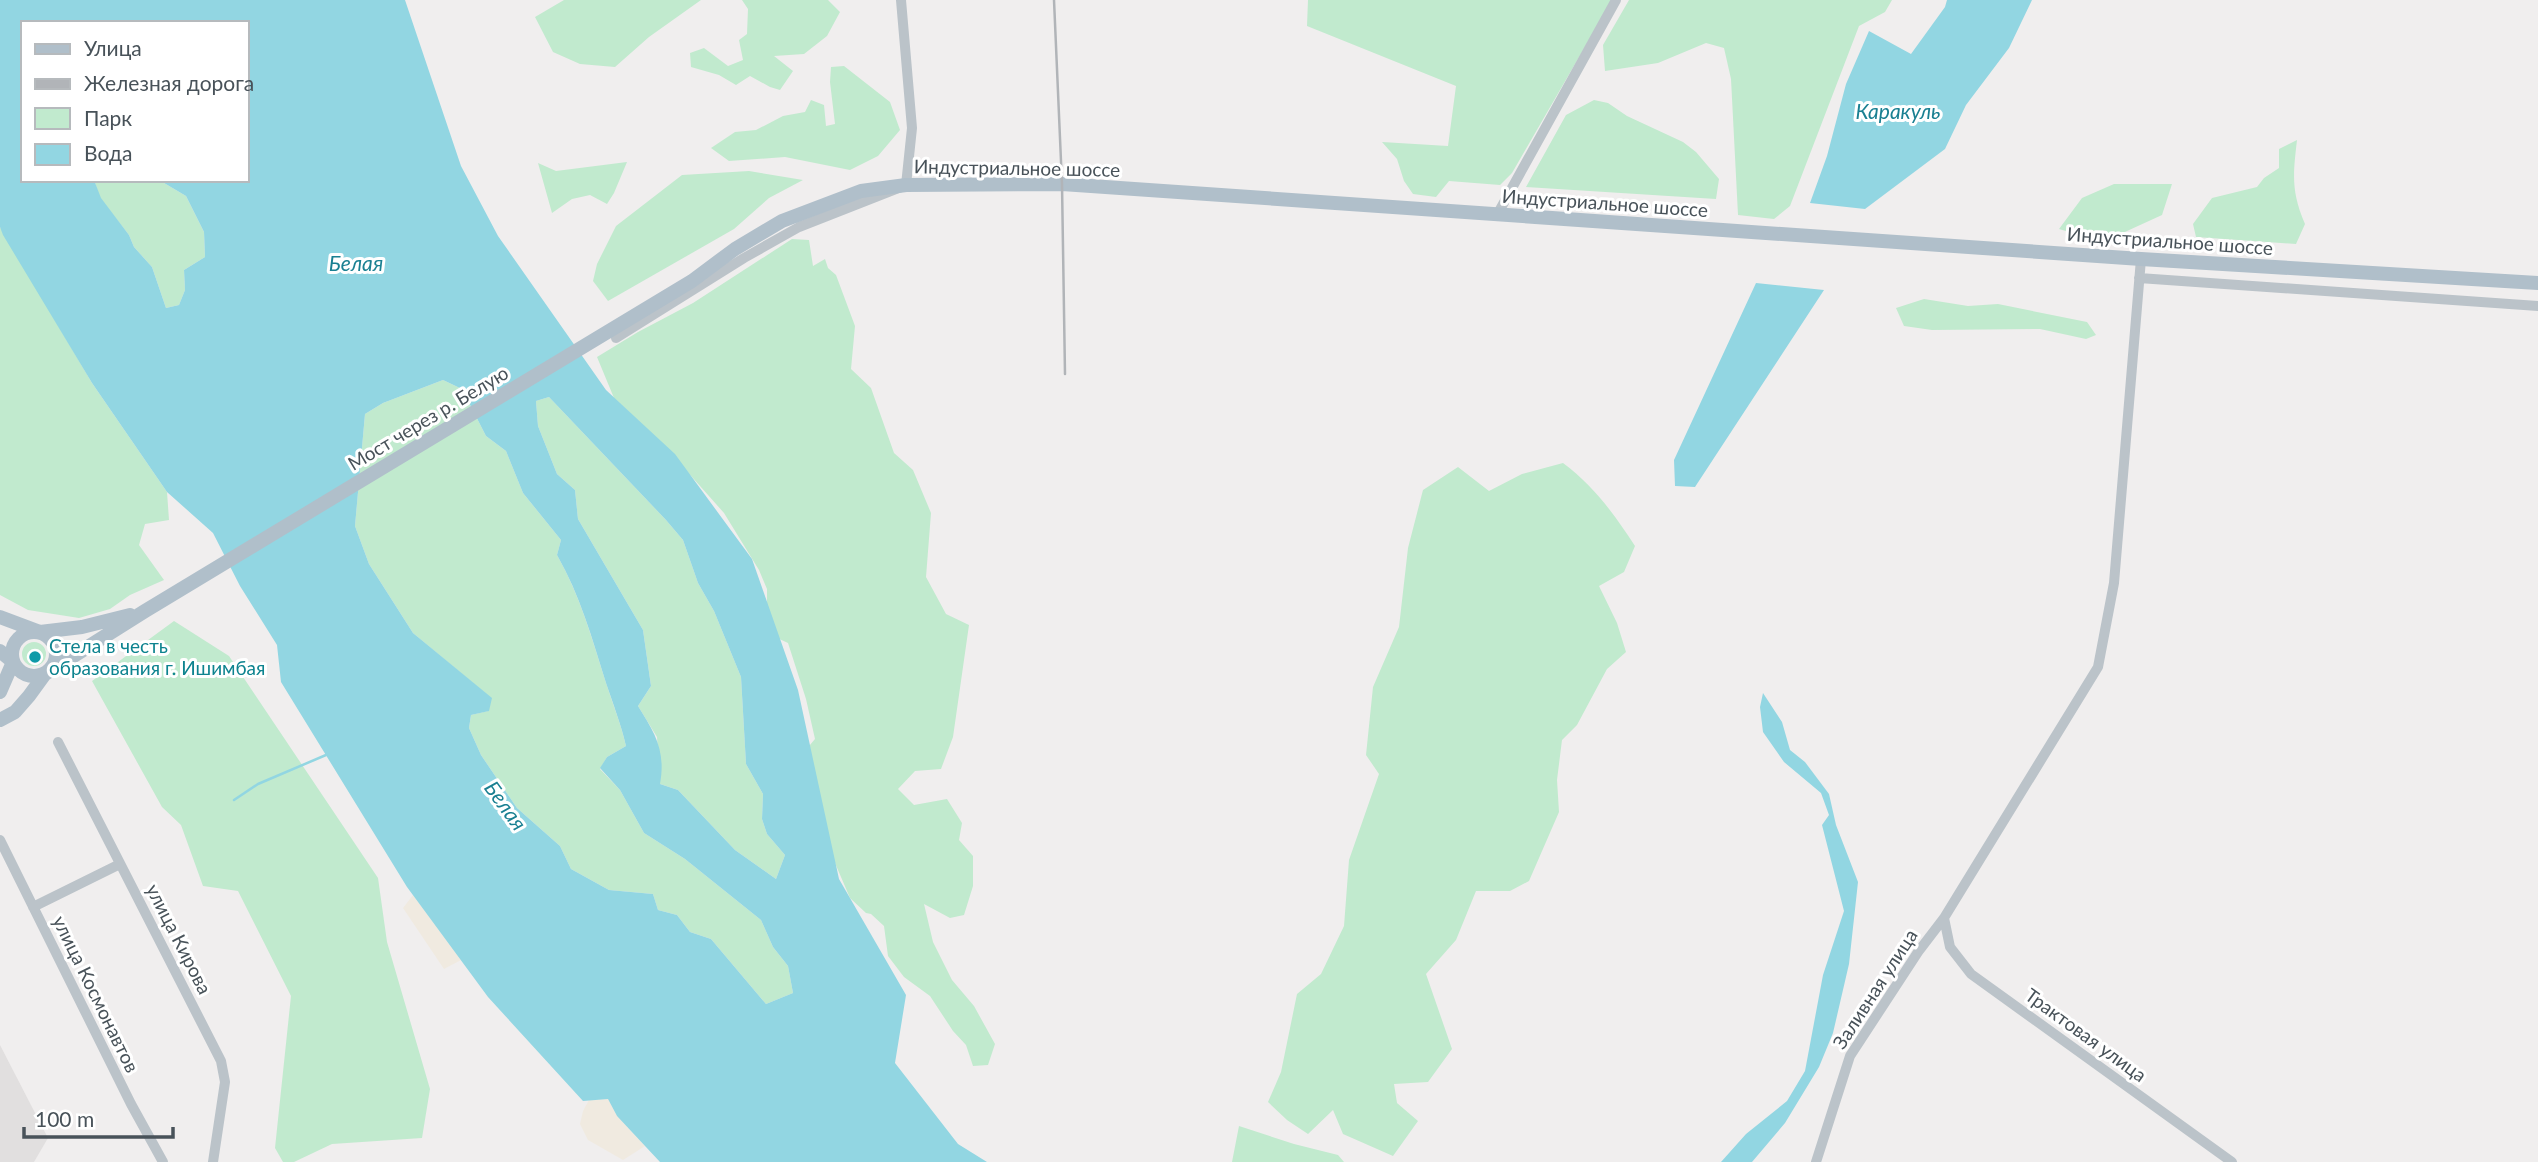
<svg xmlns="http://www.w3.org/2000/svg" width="2538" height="1162" font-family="Lato,sans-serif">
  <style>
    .education { fill: #e1dfdf }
    .green { fill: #c1eace }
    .sand { fill: #f0eae0 }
    .water { fill: #92d6e2; fill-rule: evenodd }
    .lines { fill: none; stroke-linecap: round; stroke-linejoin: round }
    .stream { stroke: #92d6e2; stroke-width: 2.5 }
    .minor { stroke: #bbc3c9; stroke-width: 10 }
    .major { stroke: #b0bfca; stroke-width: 14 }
    .rail { stroke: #b1b4b8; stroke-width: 2.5 }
    .culture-dot { fill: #0f9aa8; stroke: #fff; stroke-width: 2.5 }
    .labels { text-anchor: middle; stroke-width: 6; stroke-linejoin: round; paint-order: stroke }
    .street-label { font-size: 19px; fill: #485259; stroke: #fff }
    .culture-label { font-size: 19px; fill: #0d838f; stroke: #fff; text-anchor: start }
    .water-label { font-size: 21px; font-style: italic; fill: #1a8092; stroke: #fff }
  </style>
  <rect width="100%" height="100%" fill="#f0eeee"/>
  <!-- education -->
  <path class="education" d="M0 1045 48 1138 34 1162H0Z"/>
  <!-- green -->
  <path class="green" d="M564 0H701L649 37 615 67 580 64 553 52 535 17Z
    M742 0H828L840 12 827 36 804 54 774 56 793 71 780 90 770 87 750 76 736 85 719 75 691 67 690 53 704 48 728 66 743 60 739 40 747 34 748 9Z
    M1308 0H1612L1512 173 1500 185 1449 181 1436 197 1413 194 1404 181 1397 159 1382 142 1448 146 1456 86 1307 26Z
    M1629 0H1892L1885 12 1859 26 1790 206 1774 219 1738 215 1731 79 1724 48 1706 43 1658 63 1605 71 1603 45Z
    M844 66 890 102 900 130 878 156 850 170 785 157 729 161 711 148 735 132 756 130 783 116 805 112 811 100 824 105 826 126 835 124 830 82 831 67Z
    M1594 100 1608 103 1627 116 1683 142 1696 152 1719 179 1716 199 1526 187 1566 115Z
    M2297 140C2293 175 2291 191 2305 224L2296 244 2196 237 2193 224 2212 198 2257 187 2264 178 2279 168V149Z
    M627 162 614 193 607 204 590 195 572 199 552 213 538 163 556 171Z
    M749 171 803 180 769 198 734 229 608 301 593 281 597 264 616 226 682 175Z
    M94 180H159L186 196 204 232 205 257 184 270 185 290 179 305 166 308 152 267 134 247 129 235 100 198Z
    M2114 184H2172L2162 215 2103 242 2059 229 2082 198Z
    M0 227 92 383 167 492 169 520 145 524 139 545 164 580 130 595 110 609 79 618 28 610 0 595Z
    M792 239 809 240 813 266 825 259 828 268 836 275 855 326 851 369 871 388 894 453 913 470 931 513 926 577 946 614 969 625 953 737 941 769 915 771 898 789 914 805 947 799 962 823 959 840 973 856V886L964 915 950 918 924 904 933 942 952 980 974 1006 995 1044 988 1065 973 1066 966 1045 953 1031 930 996 904 977 888 956 884 926 871 914 866 913 850 898 835 863 815 840 798 759 815 739 806 699 788 643 773 636 767 621V589L759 570 724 513 660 441 614 398 597 357 638 332 693 303Z
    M1924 299 1968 306 1998 304 2087 322 2096 335 2086 339 2040 329 1932 330 1904 326 1896 308Z
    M443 380 462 389 486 436 506 451 523 493 561 540 557 555C580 595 592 639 606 683 613 705 621 724 626 746L607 757 600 769 620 790 644 833 685 859 761 920 773 947 788 966 793 993 766 1004 711 939 690 932 677 915 658 910 653 894 609 890 571 869 560 846 517 808 481 755 469 728 471 715 488 711 491 698 413 633 369 564 355 526 365 414 383 403Z
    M549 397 666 520 683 540 698 583 714 611 741 677 746 764 763 794 762 819 767 834 785 855 776 879 735 850 678 790 660 784 657 737 638 706 651 686 643 630 578 519 575 490 557 474 538 426 536 401Z
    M1563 463C1594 486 1614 514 1635 546L1624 572 1599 586 1617 623 1626 652 1607 669 1577 725 1562 740 1557 780 1559 812 1529 881 1510 891H1476L1456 940 1426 974 1452 1049 1428 1082 1394 1084 1397 1103 1418 1121 1393 1156 1343 1134 1333 1110 1308 1134 1287 1120 1268 1102 1281 1072 1297 994 1321 974 1344 926 1349 860 1379 774 1366 755 1373 687 1399 627 1408 548 1423 490 1458 467 1489 491 1522 474Z
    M174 621 229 656 378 878 387 942 430 1089 422 1138 332 1144 294 1162H283L275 1148 291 996 238 891 203 886 181 825 162 807 92 681Z
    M22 654a12 12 0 1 1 24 0a12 12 0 1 1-24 0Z
    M1239 1126 1294 1144 1338 1155 1344 1162H1232Z"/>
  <!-- sand -->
  <path class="sand" d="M413 895 461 960 444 969 403 908Z
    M608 1099 617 1116 645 1146 623 1160 588 1140 580 1124 583 1111 589 1100Z"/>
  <!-- water -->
  <path class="water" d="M0 0H405L461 166 498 236 606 390 675 454 752 559 798 690 839 879 906 995 895 1063 958 1144 987 1162H660L617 1116 608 1099 583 1101 488 997 407 887 281 682 277 645 240 586 213 533 167 492 92 383 3 235 0 227ZM23 23H247V180H159L186 196 204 232 205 257 184 270 185 290 179 305 166 308 152 267 134 247 129 235 101 198 94 180H23ZM443 380 462 389 486 436 506 451 523 493 561 540 557 555C580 595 592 638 606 683 613 704 621 724 626 746L607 757 600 768 620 790 644 833 685 859 761 920 773 947 788 966 793 993 766 1004 711 939 690 932 677 915 658 910 653 894 609 890 571 869 560 846 517 808 481 755 469 728 471 715 489 711 492 698 413 633 369 564 355 526 365 414 383 403ZM549 397 666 520 683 540 698 583 714 611 741 677 746 764 763 794 762 819 767 834 785 855 776 879 735 850 678 790 660 784C666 751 655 733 638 706L651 686 643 630 578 519 575 490 557 474 538 426 536 401Z
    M1947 0H2032L2009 48 1966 105 1945 149 1865 209 1810 203 1827 156 1846 84 1869 31 1911 54 1945 7Z
    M1756 283 1824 290 1695 487 1675 486 1674 460Z
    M1763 693 1782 722 1790 750 1805 762 1829 794 1836 825 1858 882 1849 964 1833 1033 1819 1067 1785 1123 1752 1162H1721L1746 1134 1787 1101 1805 1071 1823 975 1844 911 1822 825 1829 815 1821 793 1784 762 1763 732 1760 707Z"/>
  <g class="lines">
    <!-- stream -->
    <path class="stream" d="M234 800 258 784 326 755"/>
    <!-- minor -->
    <path class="minor" d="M1497 215 1616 0
      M2139 278 2538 306
      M616 338 744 258 799 227 906 185 912 128 901 0
      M58 742 221 1061 225 1082 213 1162
      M0 840 131 1104 163 1162
      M33 907 120 864
      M1944 918 1950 947 1971 974 2232 1162
      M1816 1162 1850 1056 1918 952 1944 918 2098 667 2114 583 2141 259"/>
    <!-- major -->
    <path class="major" d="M0 617 40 632 82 627 130 615
      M12 654a22 22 0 1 1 44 0a22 22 0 1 1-44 0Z
      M0 651 13 662 0 692
      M0 720 15 712 29 696 45 674 145 611 692 281 735 249 782 221 861 191 906 185 1062 184 2141 259 2538 283"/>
    <!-- rail -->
    <path class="rail" d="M1054 0 1062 184 1065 374"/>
  </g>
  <!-- markers -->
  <circle class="culture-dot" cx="35" cy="657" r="7"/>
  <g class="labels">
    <!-- street labels -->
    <g class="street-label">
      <text transform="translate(1017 168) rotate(1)" y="7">Индустриальное шоссе</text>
      <text transform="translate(1605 203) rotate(4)" y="7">Индустриальное шоссе</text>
      <text transform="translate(2170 241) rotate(4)" y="7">Индустриальное шоссе</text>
      <text transform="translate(428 418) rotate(-31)" y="7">Мост через р. Белую</text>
      <text transform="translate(179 939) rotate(63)" y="7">улица Кирова</text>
      <text transform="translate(1875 989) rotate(-57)" y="7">Заливная улица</text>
      <text transform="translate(96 994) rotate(64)" y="7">улица Космонавтов</text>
      <text transform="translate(2086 1035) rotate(36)" y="7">Трактовая улица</text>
    </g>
    <!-- culture labels -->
    <g class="culture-label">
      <text x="49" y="653">Стела в честь<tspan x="49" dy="22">образования г. Ишимбая</tspan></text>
    </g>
    <!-- water labels -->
    <g class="water-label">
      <text x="1898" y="119">Каракуль</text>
      <text x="356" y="271">Белая</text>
      <text transform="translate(505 806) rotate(54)" y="7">Белая</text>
    </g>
  </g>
  <!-- legend -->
  <rect x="21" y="21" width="228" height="161" fill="#ffffff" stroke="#b6babd" stroke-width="2"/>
  <rect x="35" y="44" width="35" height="10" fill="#b0bfca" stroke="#b6babd" stroke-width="2"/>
  <text x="84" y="56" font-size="21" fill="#485259">Улица</text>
  <rect x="35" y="79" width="35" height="10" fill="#b1b4b8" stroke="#b6babd" stroke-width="2"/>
  <text x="84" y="91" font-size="21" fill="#485259">Железная дорога</text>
  <rect x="35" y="108" width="35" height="21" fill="#c1eace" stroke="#b6babd" stroke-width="2"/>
  <text x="84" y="126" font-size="21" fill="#485259">Парк</text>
  <rect x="35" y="144" width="35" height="21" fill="#92d6e2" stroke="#b6babd" stroke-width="2"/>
  <text x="84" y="161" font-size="21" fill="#485259">Вода</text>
  <!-- scale -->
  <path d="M24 1127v10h149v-10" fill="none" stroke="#485259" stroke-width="3.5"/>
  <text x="35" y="1127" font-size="21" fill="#485259" stroke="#ffffff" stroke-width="5" paint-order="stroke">100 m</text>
</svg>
